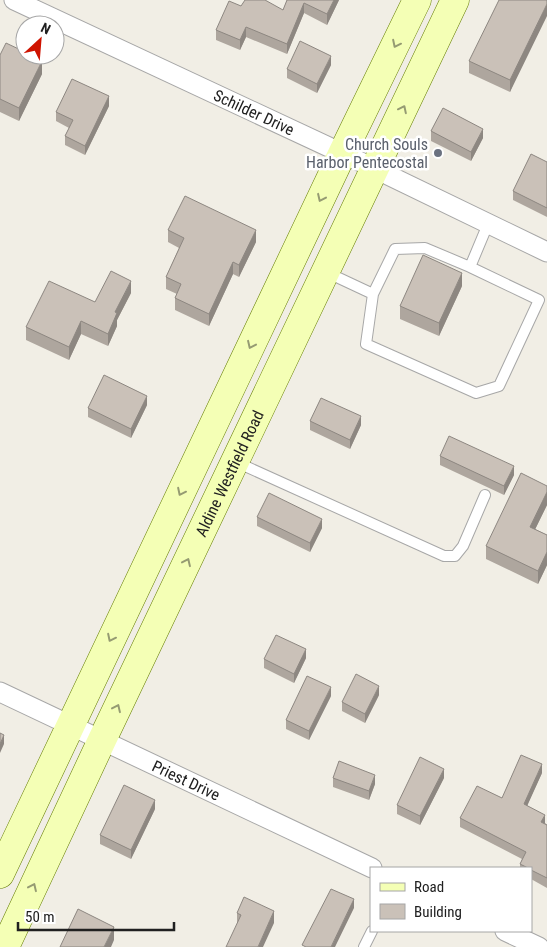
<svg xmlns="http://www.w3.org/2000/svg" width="547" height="947" font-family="'Roboto Condensed',sans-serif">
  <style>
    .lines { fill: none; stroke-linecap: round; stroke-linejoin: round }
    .service-casing { stroke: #a7a7a7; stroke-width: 12 }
    .minor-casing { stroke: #a7a7a7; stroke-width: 21 }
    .secondary-casing { stroke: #647d00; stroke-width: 29 }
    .service { stroke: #fff; stroke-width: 10 }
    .minor { stroke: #fff; stroke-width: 19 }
    .secondary { stroke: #f4ffb5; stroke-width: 28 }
    .wall { fill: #aea69e }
    .shaded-wall { fill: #8d8781 }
    .building { fill: #cac1b8; stroke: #8d8781 }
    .oneway { stroke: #959b72 }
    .worship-dot { fill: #6b7280; stroke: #fff; stroke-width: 2 }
    .labels { text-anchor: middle; stroke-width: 5; stroke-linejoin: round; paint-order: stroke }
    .street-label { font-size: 16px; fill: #202020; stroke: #fff }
    .worship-label { font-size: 16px; fill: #5b616d; stroke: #fff; text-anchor: end }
  </style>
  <rect width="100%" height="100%" fill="#f1eee5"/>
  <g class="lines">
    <!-- service casing -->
    <g class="service-casing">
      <path id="service" d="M326 272 373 294 395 249 425 248 470 267 488 224
        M373 294 366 344 476 393 499 386 539 300 470 267
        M236 462 444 556H455L463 546 485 495
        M364 947 372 931"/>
    </g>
    <!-- minor casing -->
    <g class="minor-casing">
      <g id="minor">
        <path id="s1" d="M14 0 361 162 547 252"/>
        <path id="s2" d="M0 692 372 868"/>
        <path d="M505 931 539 947"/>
      </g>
    </g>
    <!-- secondary casing -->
    <g class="secondary-casing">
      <g id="secondary">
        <path d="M0 874 342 154 417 0"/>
        <path id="s3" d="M5 947 102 740 455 0"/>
      </g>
    </g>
    <!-- service -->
    <use href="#service" class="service"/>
    <!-- minor -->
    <use href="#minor" class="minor"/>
    <!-- secondary -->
    <use href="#secondary" class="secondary"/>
  </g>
  <!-- wall -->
  <path class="wall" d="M287 0H339L327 25 304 13 287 54 246 37 240 50 216 40V30L241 6 283 10Z
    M547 0 510 92 469 73V61Z
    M0 55 42 74 19 121 0 112Z
    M331 65 317 93 287 78V69Z
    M109 106 85 155 65 145V136L69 128 56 121V112Z
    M431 131 483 138 471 161 431 141Z
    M547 162V217L513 200V191Z
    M168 230 256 242 239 277 233 274 209 326 175 310V298L177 294 166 289V277L179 248 168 242Z
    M462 286 439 336 400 319V306Z
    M131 293 117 320V326L108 346 81 334 69 360 26 340V327L95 302Z
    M147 405 131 438 88 417V408Z
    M310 421 361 425 350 449 310 430Z
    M440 456 514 475 504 495 440 465Z
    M547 486V505L535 529 547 535V565L538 584 486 559V546Z
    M257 517 322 528 310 552 257 526Z
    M306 658 294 683 264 668V659Z
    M379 695 365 723 342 711V702Z
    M331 696 309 740 286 729V720Z
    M542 773 527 805 547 825V888L531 879V868H520V864L522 859 460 827V818L502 798Z
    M333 778 375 784 369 800 333 787Z
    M444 778 420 825 397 814V805Z
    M155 809 131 859 100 844V835Z
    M237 913 274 923 237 925Z"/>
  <!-- shaded-wall -->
  <path class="shaded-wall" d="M334 0H339L327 25V14Z
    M304 3V13L287 54V44Z
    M547 4V16L510 92V80Z
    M246 27V37L240 50V40Z
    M331 56V65L317 93V84Z
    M42 61V74L19 121V108Z
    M109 96V106L85 155V146Z
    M483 129V138L471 161V152Z
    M256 230V242L239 277V265Z
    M233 262V274L209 326V314Z
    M462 273V286L439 336V323Z
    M131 281V293L117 320V326L108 346V334L115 312Z
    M81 321V334L69 360V347Z
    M147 396V405L131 438V429Z
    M361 416V425L350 449V440Z
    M514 466V475L504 495V486Z
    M547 492V505L530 540V527Z
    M322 519V528L310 552V543Z
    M547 552V565L538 584V571Z
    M306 649V658L294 683V674Z
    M379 686V695L365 723V714Z
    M331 687V696L309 740V731Z
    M4 735V744L0 753V744Z
    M542 764V773L524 813V804Z
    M444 769V778L420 825V816Z
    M375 775V784L369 800V791Z
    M155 800V809L131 859V850Z
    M545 815V824L541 822Z
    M354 899V908L335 947H331Z
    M274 911V923L263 947H258Z
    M114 927V940L111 947H104Z"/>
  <!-- building -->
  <path class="building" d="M245 0H265L283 10 287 0H334L327 14 304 3 287 44 246 27 240 40 216 30 229 1 241 6Z
    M499 0H547V4L510 80 469 61Z
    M300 41 331 56 317 84 287 69Z
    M6 43 25 52V55H30L42 61 19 108 0 99V55Z
    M72 79 109 96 85 146 65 136 73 120 56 112Z
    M443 108 483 129 471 152 431 131Z
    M531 154 547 162V208L513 191Z
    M185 196 256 230 239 265 233 262 209 314 175 298 181 284 166 277 184 238 168 230Z
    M423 255 462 273 439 323 400 306Z
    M111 271 131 281 115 312 117 313 108 334 81 321 69 347 26 327 49 281 95 302Z
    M104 375 147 396 131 429 88 408Z
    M321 398 361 416 350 440 310 421Z
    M449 436 514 466 504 486 440 456Z
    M521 473 547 486V492L530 527 547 535V552L538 571 486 546Z
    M269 493 322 519 310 543 257 517Z
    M276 635 306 649 294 674 264 659Z
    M356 674 379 686 365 714 342 702Z
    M307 676 331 687 309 731 286 720Z
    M0 733 4 735 0 744Z
    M521 755 542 764 524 804 545 815 541 822 547 825V878L531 870V868H528L520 864 526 852 460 818 477 786 502 798Z
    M420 757 444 769 420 816 397 805Z
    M339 761 375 775 369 791 333 778Z
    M124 785 155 800 131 850 100 835Z
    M331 889 354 899 331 947H306L302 945Z
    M244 897 274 911 258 947H226L241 915 237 913Z
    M78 909 114 927 104 947H60Z"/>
  <!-- one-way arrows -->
  <defs><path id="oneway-chevron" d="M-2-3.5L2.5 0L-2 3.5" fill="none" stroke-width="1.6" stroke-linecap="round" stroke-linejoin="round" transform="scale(1.25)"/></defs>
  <g class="oneway">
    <use href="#oneway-chevron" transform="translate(396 44) rotate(116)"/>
    <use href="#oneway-chevron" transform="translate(403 109) rotate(-64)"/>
    <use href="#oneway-chevron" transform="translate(321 198) rotate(115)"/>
    <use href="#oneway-chevron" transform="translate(251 345) rotate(115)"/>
    <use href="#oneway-chevron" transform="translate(181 492) rotate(116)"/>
    <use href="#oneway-chevron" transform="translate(187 562) rotate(-65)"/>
    <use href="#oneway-chevron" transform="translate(111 638) rotate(116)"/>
    <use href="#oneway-chevron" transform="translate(117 708) rotate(-65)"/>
    <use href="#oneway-chevron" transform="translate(33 887) rotate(-65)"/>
  </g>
  <!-- markers -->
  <circle class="worship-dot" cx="438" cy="153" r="5"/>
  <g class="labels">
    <!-- street labels -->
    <g class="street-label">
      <text dy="6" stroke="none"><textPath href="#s1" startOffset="265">Schilder Drive</textPath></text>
      <text dy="6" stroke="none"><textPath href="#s3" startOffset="524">Aldine Westfield Road</textPath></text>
      <text dy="6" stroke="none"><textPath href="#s2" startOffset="206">Priest Drive</textPath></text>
    </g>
    <!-- worship labels -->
    <g class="worship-label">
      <text x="428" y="150">Church Souls<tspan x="428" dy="18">Harbor Pentecostal</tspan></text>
    </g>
  </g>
  <!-- legend -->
  <rect x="370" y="867" width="162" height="65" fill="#ffffff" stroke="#a6a6a6"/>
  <rect x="380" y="883" width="25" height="8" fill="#f4ffb5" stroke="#a6a6a6"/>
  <text x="414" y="892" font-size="15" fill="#202020">Road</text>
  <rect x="380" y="904" width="25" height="15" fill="#cac1b8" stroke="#a6a6a6"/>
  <text x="414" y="917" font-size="15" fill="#202020">Building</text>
  <!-- north arrow -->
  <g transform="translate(40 40) rotate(26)"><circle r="24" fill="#ffffff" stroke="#a6a6a6"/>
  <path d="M0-4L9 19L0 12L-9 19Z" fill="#cf1300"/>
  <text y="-8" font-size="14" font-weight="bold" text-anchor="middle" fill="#202020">N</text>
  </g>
  <!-- scale -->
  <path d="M18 922v8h156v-8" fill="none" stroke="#202020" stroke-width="2.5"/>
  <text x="25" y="922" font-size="15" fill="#202020" stroke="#ffffff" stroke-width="4" paint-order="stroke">50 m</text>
</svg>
